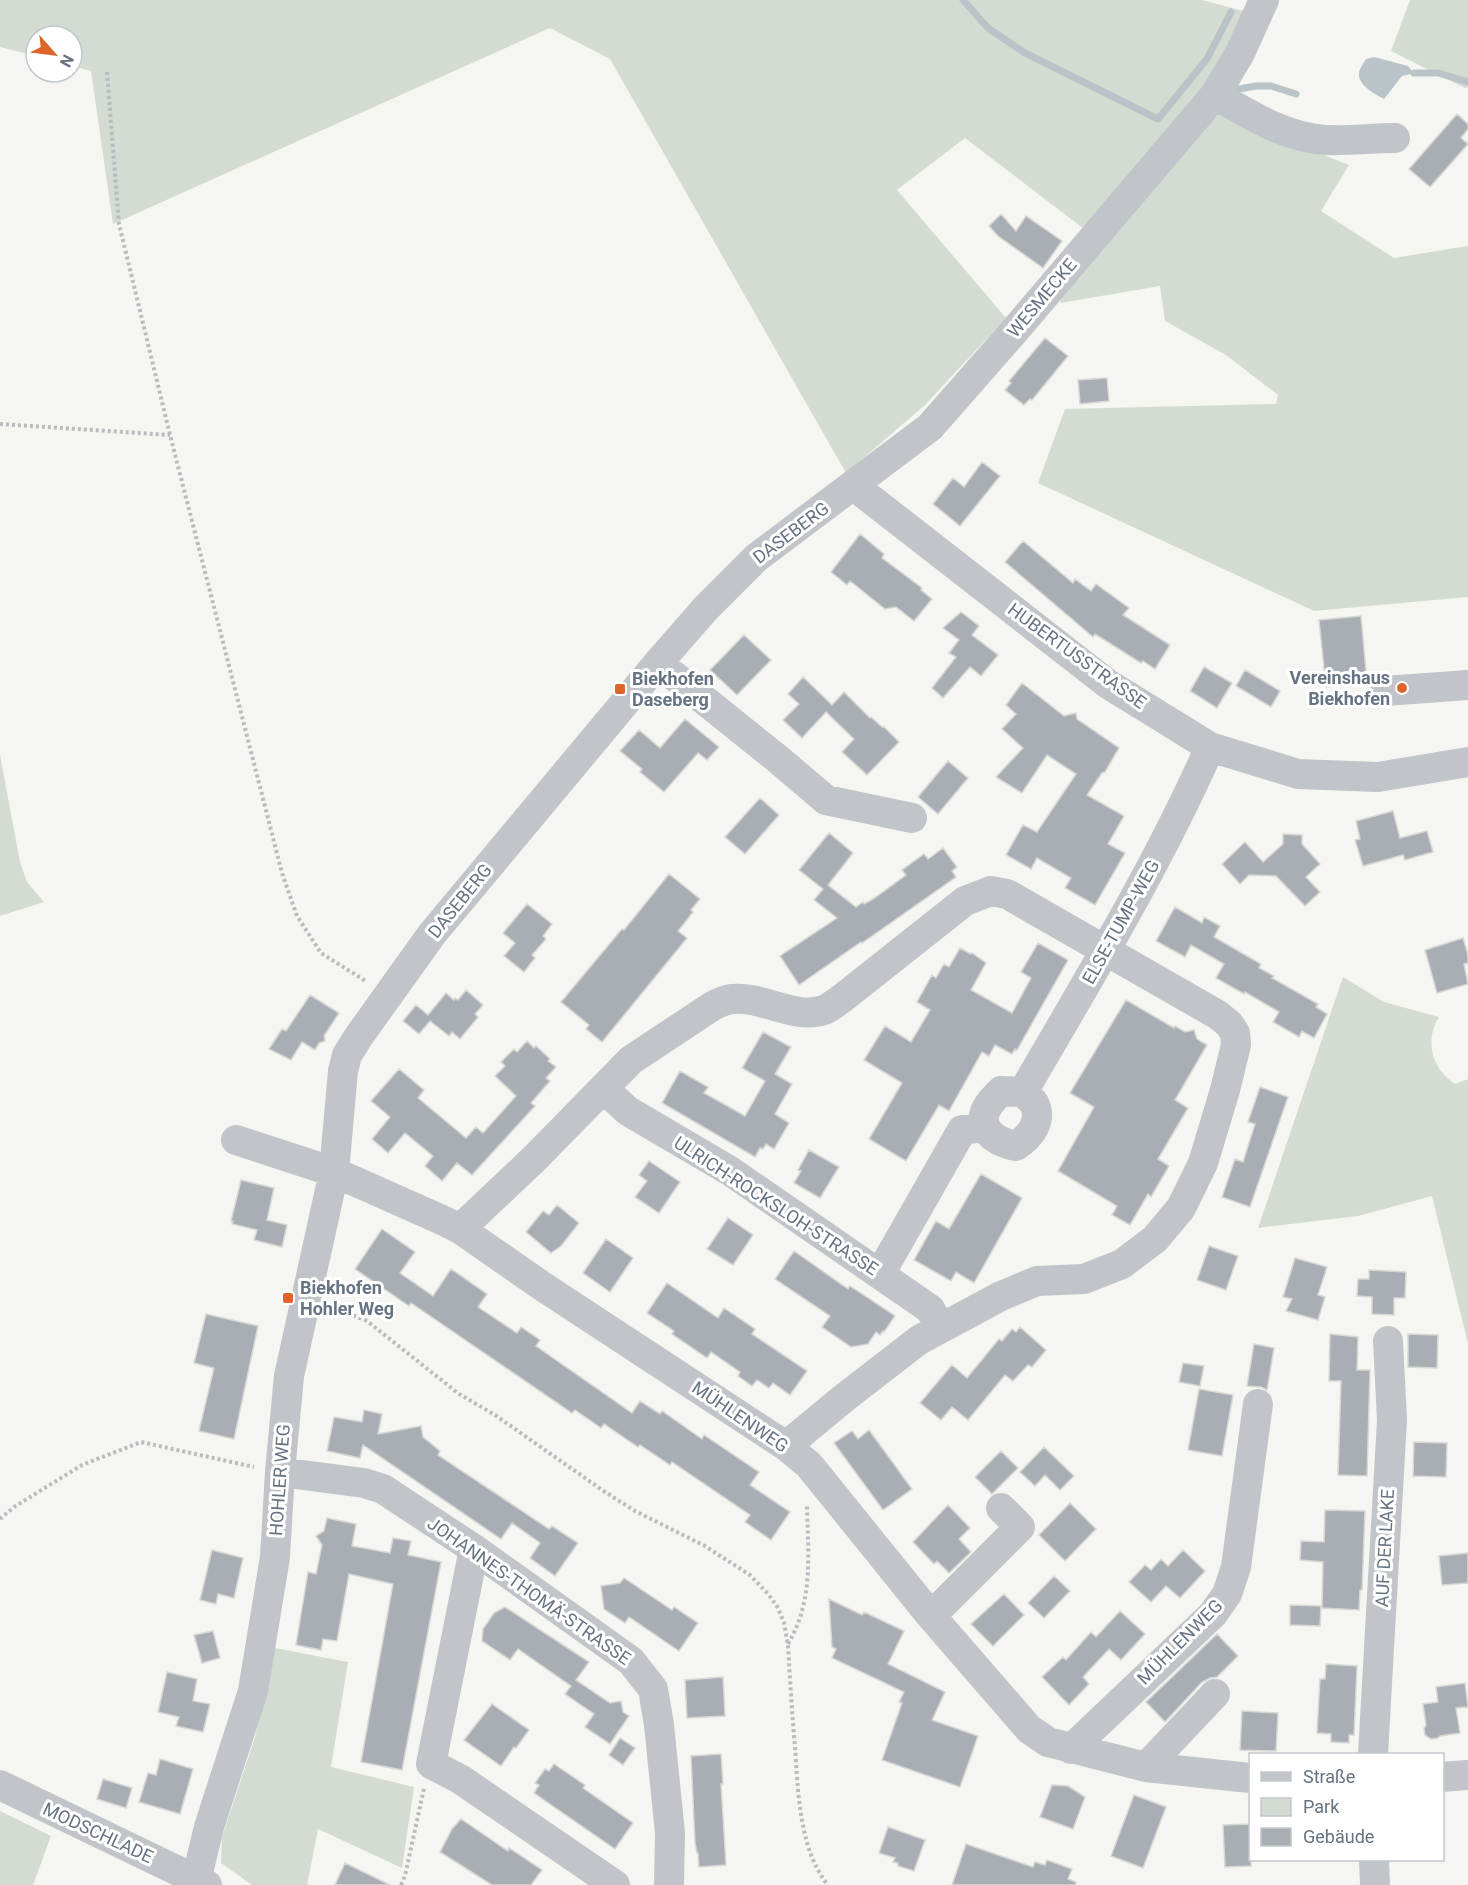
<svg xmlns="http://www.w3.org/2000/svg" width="1468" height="1885" font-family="Roboto,sans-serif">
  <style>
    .green { fill: #d4dbd2 }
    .water { fill: #b9c3c8 }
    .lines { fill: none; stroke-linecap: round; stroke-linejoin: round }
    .stream { stroke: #b9c3c8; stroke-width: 7 }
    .building { fill: #a8aeb4; stroke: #d7d7d5; stroke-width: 1.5 }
    .path { stroke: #b9bbbe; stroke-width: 4; stroke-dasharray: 3 3; stroke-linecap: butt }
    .minor { stroke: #c1c4c8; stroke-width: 30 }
    .poi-dot { fill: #dd642b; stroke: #fff; stroke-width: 2 }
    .labels { text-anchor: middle; stroke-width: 6; stroke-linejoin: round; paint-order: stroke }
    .street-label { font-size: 18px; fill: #667382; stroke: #fff }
    .poi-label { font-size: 18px; font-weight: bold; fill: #667382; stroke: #fff; text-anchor: start }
  </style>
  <rect width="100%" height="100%" fill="#f5f6f2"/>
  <!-- green -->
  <path class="green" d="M0 0H1202L1247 12 1206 84 1084 229 965 138 897 190 1006 318 925 405 846 473 610 59 550 28 113 224 91 71 72 66V36H36V56L0 47Z
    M1410 0H1468V87L1465 88 1391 51Z
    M1220 113 1349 165 1321 211 1394 258 1468 246V597L1314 611 1038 483 1065 409 1276 404 1278 395 1226 355 1165 321 1160 286 1060 303 1068 279 1177 157Z
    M0 755 20 862 27 882 44 902 0 916Z
    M1343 977 1384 1002 1439 1017C1424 1041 1432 1069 1455 1084L1468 1079V1344L1432 1196 1358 1216 1258 1228Z
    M275 1648 348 1662 331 1767 414 1787 402 1868 318 1829 307 1885H252L221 1863 222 1837 255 1737Z
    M0 1811 51 1836 33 1885H0Z"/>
  <!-- water -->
  <path class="water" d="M1374 57 1408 66 1414 73 1402 76 1384 99C1375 94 1357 85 1359 72 1360 68 1364 62 1366 59Z"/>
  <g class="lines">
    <!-- stream -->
    <path class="stream" d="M963 0 988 28 1025 53 1158 119 1207 59 1231 12
      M1414 73H1438L1468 82
      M1228 91 1256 86H1271L1296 94"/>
  </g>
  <!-- building -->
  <path class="building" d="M1457 114 1468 124V129L1461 138 1468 144 1430 187 1409 169Z
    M1001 214 1016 231 1026 216 1062 241 1043 268 998 236 989 226Z
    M1045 338 1068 356 1032 400 1030 399 1024 405 1005 390 1011 383 1009 381Z
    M1107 378 1109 401 1080 404 1078 380Z
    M982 462 1000 476 960 526 933 504 953 478 964 487Z
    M860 534 884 554 882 558 922 588 921 590 932 599 914 621 896 607 885 609 850 581 847 585 831 572Z
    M1023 541 1073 583 1075 579 1091 591 1096 584 1129 608 1123 615 1170 645 1155 669 1143 661 1141 663 1095 634 1093 637 1005 562Z
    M961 612 979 626 972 635 998 655 981 676 970 667 943 698 932 688 956 657 949 653 959 640 943 628Z
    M1361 616 1367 682 1326 687 1319 620Z
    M744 635 771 660 737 695 710 670Z
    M1204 667 1232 683 1217 708 1190 691Z
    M1245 670 1280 691 1271 707 1236 686Z
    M803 677 832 705 844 692 870 718 871 717 882 727 883 726 899 742 867 775 842 752 854 739 826 712 802 738 783 720 799 704 788 694Z
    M1022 683 1064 716 1076 713 1077 719 1119 748 1105 772 1102 773 1087 795 1124 816 1108 844 1125 853 1095 905 1065 888 1071 878 1037 858 1031 869 1006 855 1023 825 1037 832 1076 774 1047 755 1022 793 996 777 1023 748 1002 729 1016 714 1006 705Z
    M685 719 719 747 707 760 698 753 664 792 640 772 642 769 620 751 639 730 660 748Z
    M948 761 968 778 938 814 918 797Z
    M760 798 779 815 745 854 725 837Z
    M1393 811 1400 838 1427 831 1433 852 1405 860 1403 855 1363 866 1355 840 1360 839 1356 821Z
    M829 833 853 853 828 885 856 907 863 902 864 904 873 899 906 875 902 870 924 854 928 859 943 848 957 867 952 871 956 877 862 943 861 942 799 985 780 956 837 918 814 900 823 889 799 870Z
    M1283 834 1302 835V844L1320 864 1306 877 1320 892 1305 906 1276 876 1249 875 1240 884 1222 864 1245 842 1263 862 1283 844Z
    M669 874 700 899 691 910 693 912 678 931 687 938 602 1042 586 1029 589 1025 561 1002 622 929 624 930Z
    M527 904 552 924 543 936 546 939 532 955 535 958 524 972 504 956 515 943 503 933Z
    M1175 907 1202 923 1204 917 1220 926 1214 937 1261 964 1259 968 1274 976 1272 978 1318 1004 1316 1007 1327 1014 1314 1038 1302 1031 1299 1037 1273 1022 1279 1012 1245 992 1244 994 1216 978 1224 964 1191 945 1185 957 1156 941Z
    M1463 938 1468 955V963L1464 964 1468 984 1437 993 1425 950Z
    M1038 943 1068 960 1017 1050 1015 1049 1012 1054 995 1045 989 1056 982 1052 949 1111 939 1105 906 1161 869 1139 902 1083 864 1060 885 1026 911 1042 930 1010 917 1002 932 975 936 978 944 964 949 967 960 948 971 954 972 953 986 963 971 990 1012 1013 1031 978 1021 972Z
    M466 990 483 1005 475 1014 478 1017 460 1039 452 1032 449 1036 430 1021 419 1034 403 1021 416 1005 428 1015 446 993 454 1000 455 998 458 1000Z
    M310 995 339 1013 324 1036 325 1041 319 1043 315 1050 302 1042 291 1060 269 1049 282 1029 286 1031Z
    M1126 1000 1174 1028 1175 1026 1185 1032 1194 1030 1197 1039 1207 1045 1175 1100 1188 1108 1158 1159 1169 1166 1151 1197 1148 1194 1130 1225 1112 1215 1117 1206 1058 1171 1094 1107 1070 1093Z
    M763 1032 791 1047 775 1074 792 1084 775 1114 789 1123 774 1149 766 1144 763 1149 760 1148 755 1157 662 1103 680 1071 708 1087 704 1093 745 1116 765 1081 742 1068Z
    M527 1041 534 1048 536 1046 550 1059 548 1061 556 1067 546 1078 550 1081 531 1103 535 1106 472 1175 457 1163 442 1181 425 1166 433 1156 405 1133 388 1153 372 1139 390 1117 371 1101 399 1069 424 1090 418 1098 466 1138 476 1127 483 1133 516 1096 495 1076 505 1066 501 1062 514 1049 517 1052Z
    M1260 1087 1288 1097 1250 1207 1222 1197 1235 1159 1243 1162 1255 1124 1248 1122Z
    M809 1150 839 1167 820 1198 794 1183 801 1171 798 1170Z
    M649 1161 680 1182 659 1213 635 1197 647 1181 639 1175Z
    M981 1174 1022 1198 974 1283 956 1272 951 1281 914 1260 936 1221 949 1229Z
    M241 1180 274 1188 267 1220 287 1225 282 1247 254 1240 257 1230 232 1224 233 1221H231Z
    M557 1205 579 1223 561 1246 551 1253 526 1232 543 1211 549 1215Z
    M728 1218 753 1235 733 1265 707 1249Z
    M382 1229 415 1252 400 1273 433 1296 451 1269 487 1294 478 1307 517 1333 521 1327 540 1340 536 1346 632 1413 640 1401 660 1414 662 1411 702 1439 704 1435 759 1472 750 1485 790 1512 771 1540 745 1522 750 1515 672 1462 670 1465 640 1445 638 1447 604 1424 601 1428 575 1410 572 1413 411 1303 409 1306 355 1269Z
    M606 1239 633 1258 610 1292 583 1273Z
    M1209 1246 1238 1256 1226 1290 1197 1280Z
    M794 1251 848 1289 850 1286 895 1316 884 1332 883 1331 880 1335 876 1332 868 1344 851 1347 822 1327 830 1316 775 1279Z
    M1295 1258 1327 1267 1318 1295 1325 1297 1318 1320 1286 1311 1292 1299 1283 1297Z
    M1369 1270 1406 1272 1405 1298H1394V1315L1372 1314V1297L1357 1296 1358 1279H1369Z
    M667 1283 718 1318 724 1308 755 1329 752 1334 807 1371 790 1395 773 1383 769 1388 757 1380 752 1386 738 1376 740 1372 711 1352 707 1358 672 1334 674 1331 647 1313Z
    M206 1314 258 1326 234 1439 199 1431 214 1368 194 1363Z
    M1020 1327 1046 1350 1032 1367 1028 1365 1013 1381 1005 1375 968 1420 952 1407 941 1420 920 1403 952 1365 967 1378 999 1339 1002 1341 1012 1329 1016 1332Z
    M1330 1334 1358 1337 1357 1370H1370L1367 1476 1338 1475 1341 1381H1329Z
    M1408 1334 1438 1335 1437 1368 1408 1367Z
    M1254 1344 1274 1348 1267 1390 1261 1387 1247 1386Z
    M1183 1363 1204 1366 1200 1386 1179 1382Z
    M1199 1389 1233 1395 1222 1456 1188 1450Z
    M364 1410 382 1414 378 1434 421 1426 423 1437 440 1451 438 1455 549 1529 552 1526 578 1543 555 1576 530 1558 540 1543 512 1523 501 1539 363 1445 360 1458 327 1451 334 1417 362 1422Z
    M869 1430 912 1489 883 1510 834 1443 852 1431 858 1439Z
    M1414 1442 1447 1443 1446 1477 1413 1476Z
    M1044 1447 1074 1476 1060 1490 1045 1475 1035 1486 1020 1472Z
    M1001 1451 1018 1468 992 1494 975 1477Z
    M1070 1503 1096 1529 1065 1561 1039 1535Z
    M948 1505 970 1528 959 1539 971 1552 949 1573 937 1561 934 1564 913 1542Z
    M1325 1510 1365 1511 1362 1590H1360L1359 1610 1322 1608 1323 1562 1300 1560 1301 1541 1324 1542Z
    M327 1518 356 1524 352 1546 390 1553 393 1538 411 1541 408 1555 441 1562 402 1770 361 1762 393 1584 349 1574 337 1641 323 1639 321 1650 296 1645 308 1572 316 1574 322 1545 316 1536 324 1531Z
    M212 1550 243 1558 234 1598 218 1594 216 1604 200 1600Z
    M1183 1550 1205 1571 1180 1598 1166 1586 1151 1602 1129 1582 1145 1565 1151 1570 1161 1559 1168 1566Z
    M1468 1553V1583L1442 1585 1439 1556Z
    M1054 1576 1070 1591 1044 1618 1028 1603Z
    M624 1578 672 1610 674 1607 698 1623 679 1651 629 1617 625 1623 604 1609 601 1586 620 1583Z
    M1004 1594 1024 1615 993 1646 971 1624Z
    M829 1599 862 1615 864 1612 904 1631 888 1664 945 1692 932 1720 978 1736 960 1787 882 1760 902 1703 899 1702 904 1692 832 1658 836 1649 832 1647Z
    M1290 1605 1321 1606 1320 1626 1290 1625Z
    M505 1607 589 1662 576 1680 610 1703 621 1701 623 1712 629 1716 610 1744 585 1727 594 1714 565 1694 571 1686 518 1649 510 1660 482 1641 483 1629 494 1613Z
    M1120 1611 1145 1634 1121 1660 1109 1649 1083 1677 1089 1684 1069 1705 1042 1677 1063 1657 1066 1660 1091 1632 1096 1637Z
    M213 1631 220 1658 202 1663 194 1635Z
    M1217 1634 1238 1656 1217 1677 1210 1678 1202 1682 1165 1722 1146 1702Z
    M1326 1664 1357 1666 1354 1735H1349V1743L1331 1742V1734L1317 1733 1320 1679H1325Z
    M167 1672 197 1679 193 1701 210 1704 203 1732 176 1726 179 1717 158 1712Z
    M723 1677 725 1716 687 1718 685 1680Z
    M1465 1683 1468 1707 1456 1708 1460 1733 1440 1736 1438 1738 1431 1739 1425 1735 1424 1728 1426 1725 1423 1704 1438 1702 1436 1687Z
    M492 1704 529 1730 516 1748 514 1747 501 1766 464 1740Z
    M1242 1711 1278 1713 1276 1751 1240 1750Z
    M620 1738 635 1748 623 1765 609 1755Z
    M721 1754 723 1784H721L726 1865 699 1867 698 1853H697L695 1843 691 1756Z
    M160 1759 193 1769 180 1814 139 1802 148 1773 156 1775Z
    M554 1764 585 1785 583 1788 633 1823 615 1849 534 1793 539 1785 535 1783 545 1769 549 1771Z
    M103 1779 132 1788 126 1808 97 1799Z
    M1052 1785 1068 1786 1085 1797 1073 1829 1040 1817Z
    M1134 1795 1166 1807 1143 1868 1111 1856Z
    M461 1819 508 1851 509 1848 542 1870 531 1885H492L440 1852 452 1829Z
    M1251 1824V1866L1225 1867 1223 1825Z
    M888 1827 925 1840 914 1871 898 1866V1863L893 1862 895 1858 879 1853Z
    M966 1844 1033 1867 1035 1862 1045 1865 1047 1860 1072 1869 1068 1879 1076 1882 1075 1885H952Z
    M345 1863 390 1885H335Z"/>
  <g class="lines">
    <!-- path -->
    <path class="path" d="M107 72 119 224 170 435 282 873 297 916 321 953 367 982
      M0 424 170 435
      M331 1306 367 1321 459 1394 495 1415 605 1492 635 1511 705 1546 750 1575 769 1595 778 1608 784 1623 788 1645C790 1679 792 1713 795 1747 798 1790 799 1850 828 1885
      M0 1519 14 1507 82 1465 141 1442 254 1467
      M788 1644C814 1600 808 1554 807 1505
      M401 1885 405 1876 424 1788"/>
    <!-- minor -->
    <path class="minor" d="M1215 95C1248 114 1286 138 1326 140 1349 141 1372 138 1395 138
      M854 486 1108 684 1210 747 1298 774 1378 777 1468 762
      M658 663 779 760 826 800 912 818
      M1385 691 1468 685
      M604 1089 628 1111 730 1171 930 1309 941 1328
      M1023 1092C1026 1095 1031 1099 1034 1103 1043 1121 1030 1137 1016 1146 1001 1143 981 1134 984 1115 986 1106 995 1097 1001 1091L1023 1092C1089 978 1157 867 1210 747
      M236 1140 334 1172 442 1220 460 1229 542 1286 786 1446 809 1465 931 1616 1029 1729 1048 1742 1146 1767 1250 1778
      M460 1229 535 1158 631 1060 711 1007C718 1003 724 1000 732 999 763 996 794 1020 824 1010 830 1008 835 1003 840 1000L965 901 991 891 1007 894 1218 1015 1229 1024 1235 1033 1236 1045 1225 1090 1203 1163 1181 1208 1155 1239 1122 1264 1084 1279 1037 1281 1001 1296 919 1340 844 1398 786 1446
      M880 1274 962 1130 985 1127
      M280 1472 364 1483 383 1489 474 1549 631 1661 653 1689 659 1725 670 1833 669 1885
      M474 1549 431 1764 460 1779 615 1885
      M931 1616 1020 1527 1001 1508
      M1071 1749 1213 1614 1227 1594 1236 1567 1258 1404
      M1373 1754 1392 1420 1388 1341
      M1146 1767 1215 1694
      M1442 1777 1468 1775
      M0 1785 207 1885
      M1374 1860 1375 1885
      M195 1885 209 1827 253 1691 275 1557 280 1472 289 1376 334 1172 343 1071 347 1055 359 1036 432 934 658 663 706 608 756 558 930 427 1016 329 1215 95 1240 53 1264 0"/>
  </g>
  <!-- markers -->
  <g class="poi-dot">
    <circle cx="1402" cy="688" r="6"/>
    <rect x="614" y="683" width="12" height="12" rx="3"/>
    <rect x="282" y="1292" width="12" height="12" rx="3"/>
  </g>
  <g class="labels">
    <!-- street labels -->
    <g class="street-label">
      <text transform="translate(1042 298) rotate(-50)" y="6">WESMECKE</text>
      <text transform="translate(791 533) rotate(-37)" y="6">DASEBERG</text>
      <text transform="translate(1077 656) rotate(36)" y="6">HUBERTUSSTRASSE</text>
      <text transform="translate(460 901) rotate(-51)" y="6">DASEBERG</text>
      <text transform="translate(1121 922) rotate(-61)" y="6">ELSE-TUMP-WEG</text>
      <text transform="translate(776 1206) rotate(33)" y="6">ULRICH-ROCKSLOH-STRASSE</text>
      <text transform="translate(740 1417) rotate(34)" y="6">MÜHLENWEG</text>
      <text transform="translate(280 1480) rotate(-86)" y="6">HOHLER WEG</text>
      <text transform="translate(1385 1548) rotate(-87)" y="6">AUF DER LAKE</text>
      <text transform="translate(529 1591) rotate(35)" y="6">JOHANNES-THOMÄ-STRASSE</text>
      <text transform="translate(1180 1642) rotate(-45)" y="6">MÜHLENWEG</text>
      <text transform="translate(98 1833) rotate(25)" y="6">MODSCHLADE</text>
    </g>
    <!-- poi labels -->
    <g class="poi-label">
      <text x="1390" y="684" text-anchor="end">Vereinshaus<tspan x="1390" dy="21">Biekhofen</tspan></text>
      <text x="632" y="685">Biekhofen<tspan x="632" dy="21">Daseberg</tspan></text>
      <text x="300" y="1294">Biekhofen<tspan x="300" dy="21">Hohler Weg</tspan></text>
    </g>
  </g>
  <!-- legend -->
  <rect x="1249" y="1753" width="195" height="108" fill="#ffffff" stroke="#c2c7cd" stroke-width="1.5"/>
  <rect x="1261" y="1772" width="30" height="9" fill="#c1c4c8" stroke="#c2c7cd" stroke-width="1.5"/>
  <text x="1303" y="1783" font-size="18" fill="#667382">Straße</text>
  <rect x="1261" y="1798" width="30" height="18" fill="#d4dbd2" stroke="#c2c7cd" stroke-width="1.5"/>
  <text x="1303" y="1813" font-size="18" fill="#667382">Park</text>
  <rect x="1261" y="1828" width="30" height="18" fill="#a8aeb4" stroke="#c2c7cd" stroke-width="1.5"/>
  <text x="1303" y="1843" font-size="18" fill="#667382">Gebäude</text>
  <!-- north arrow -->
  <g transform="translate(54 54) rotate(118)"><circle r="28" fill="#ffffff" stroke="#c2c7cd" stroke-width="1.5"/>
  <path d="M0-4.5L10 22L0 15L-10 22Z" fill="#dd642b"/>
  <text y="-9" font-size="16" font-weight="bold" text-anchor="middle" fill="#667382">N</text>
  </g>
</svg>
